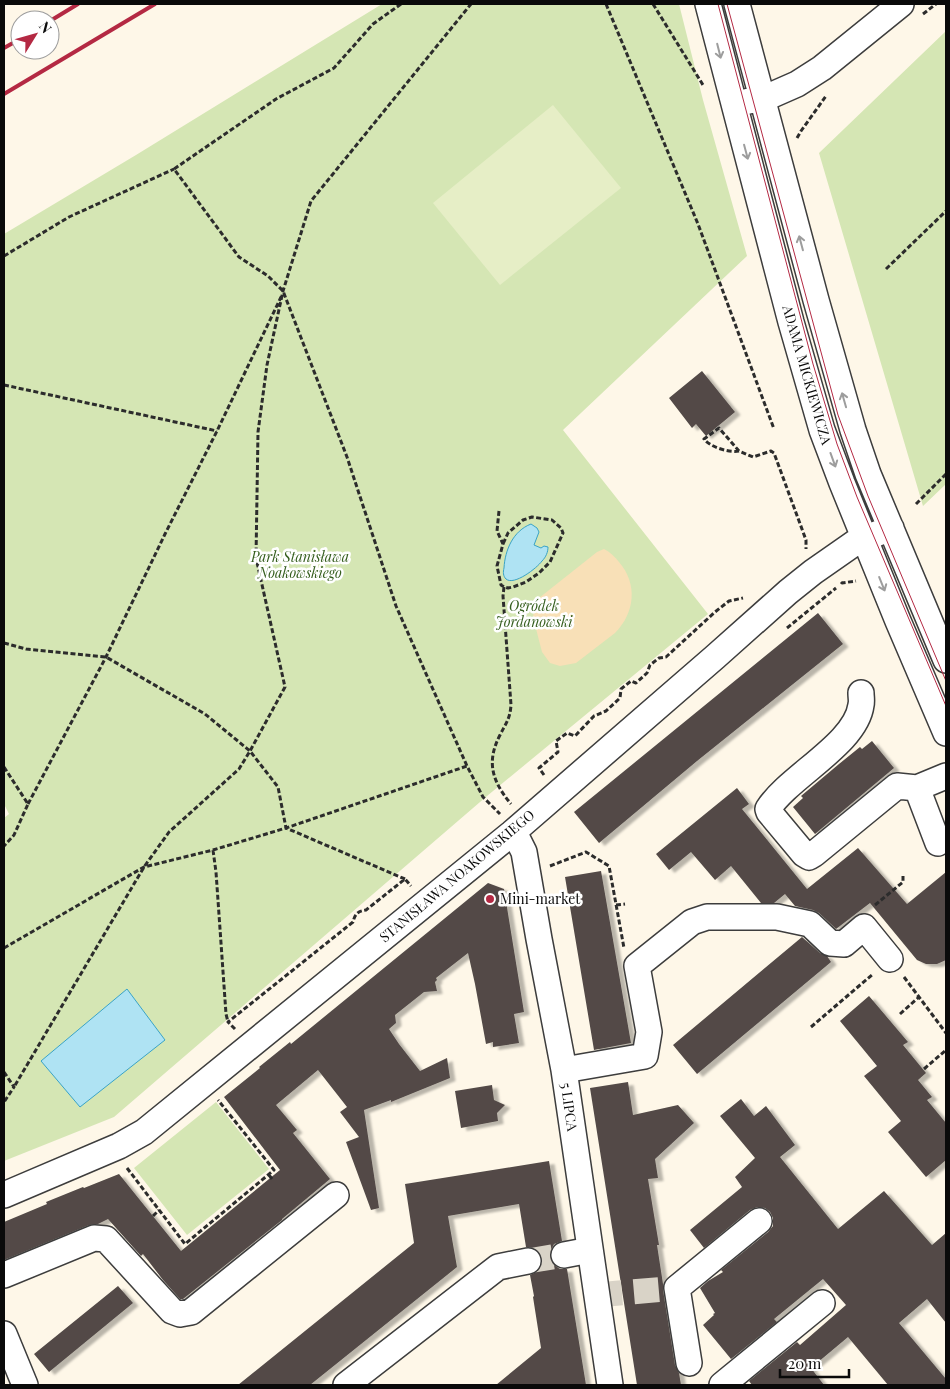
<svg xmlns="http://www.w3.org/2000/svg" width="950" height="1389" font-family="'Playfair Display',serif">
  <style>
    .green { fill: #d5e6b4 }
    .sand { fill: #f8e0b7 }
    .pitch { fill: #e6eec6 }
    .water { fill: #afe3f3; stroke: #39a3c7 }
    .building { fill: #524a47; filter: url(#shadow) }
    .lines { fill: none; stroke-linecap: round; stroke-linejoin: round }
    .minor-tunnel { stroke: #d9d3c7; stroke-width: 25; stroke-dasharray: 25 12; stroke-linecap: butt }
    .minor-casing { stroke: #3d3d3d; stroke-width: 28 }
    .path { stroke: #2c2c2c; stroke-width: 3; stroke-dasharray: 5 2.5; stroke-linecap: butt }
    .minor { stroke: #fff; stroke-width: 25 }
    .tram { stroke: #b42943; stroke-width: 1 }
    .rail { stroke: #b42943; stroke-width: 4 }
    .oneway { stroke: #9d9d9d }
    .poi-dot { fill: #b42943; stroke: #fff; stroke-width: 2 }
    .labels { text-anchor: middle; stroke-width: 5; stroke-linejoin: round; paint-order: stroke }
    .street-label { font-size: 14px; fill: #0a0a0a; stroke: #fff }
    .park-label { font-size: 14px; font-style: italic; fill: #355e1e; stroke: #fff }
    .poi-label { font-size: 14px; fill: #0a0a0a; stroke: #fff; text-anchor: start }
  </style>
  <defs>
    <filter id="shadow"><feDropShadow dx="5.5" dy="3" stdDeviation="1" flood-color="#0004"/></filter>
  </defs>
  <rect width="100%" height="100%" fill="#fef7e8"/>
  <!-- green -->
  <path class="green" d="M382 4H679L703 100 747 256 563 430 708 614 487 796 114 1117 4 1161V818L9 814 4 804V234L136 155Z
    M946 31V484L923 506 819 153Z
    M216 1102 269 1169 187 1235 134 1168Z"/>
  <!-- sand -->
  <path class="sand" d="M604 549C610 552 615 557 619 562 638 584 635 613 615 633L576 663 560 666 550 663 542 652 533 617 535 603 539 598 597 552Z"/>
  <!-- pitch -->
  <path class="pitch" d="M553 105 621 188 500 285 433 203Z"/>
  <!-- water -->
  <path class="water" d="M531 524 537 528 539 532 534 545 541 548 544 546 548 547C548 552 546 557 542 561 537 568 514 586 506 579 503 576 503 572 504 568 505 550 513 531 531 524Z
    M127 989 165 1040 80 1107 41 1061Z"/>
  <!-- building -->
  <path class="building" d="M702 371 735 412 706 436 696 424 692 428 669 398Z
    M818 613 843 644 697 761 599 843 574 812Z
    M872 741 894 768 815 834 793 807 803 798 801 796 839 764 860 747 862 749Z
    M737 788 749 804 742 809 807 889 858 848 907 904 946 872V960L937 964H926L917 960 870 903 836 929 819 913 813 910 795 906 785 894 774 903H761L731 866 715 880 691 852 669 870 656 854Z
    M601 871 631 1043 594 1050 565 877Z
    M488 883 504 889 524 1012 514 1014 519 1043 493 1047V1042L486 1044 475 984 468 953 436 978 437 980 435 982 437 991 424 992 395 1015 396 1023 389 1029 399 1044 420 1071 447 1058 450 1078 391 1102V1100L364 1110 379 1208 371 1210 346 1142 359 1137 340 1112 347 1107 318 1070 276 1105 297 1130 293 1133 330 1179 282 1219V1220L183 1299H180L163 1280 143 1254 141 1256 108 1219 98 1224 89 1225 4 1260V1222L47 1204 46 1202 83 1187 84 1188 119 1174 181 1251 280 1170 224 1097 260 1068 259 1067 290 1042 291 1044Z
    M802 937 820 953 827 956 831 962 697 1074 673 1045Z
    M869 996 908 1042 903 1045 926 1073 918 1080 932 1097 927 1100 946 1123V1160L926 1177 888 1132 901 1121 864 1076 877 1066 840 1021Z
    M628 1082 633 1115 678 1105 694 1123 655 1159 658 1178 648 1179 659 1245H657L663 1284V1290L675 1365 679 1373 681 1385H637L590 1088Z
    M492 1085 494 1100 505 1105 497 1113 498 1121 461 1128 455 1091Z
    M741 1099 754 1116 766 1106 795 1145 780 1157 838 1229 884 1191 932 1245 946 1233V1323L927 1299 899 1323 946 1379V1385H888L848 1337 811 1368 824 1385H752L749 1381 797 1342 800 1345 846 1305 823 1279 774 1319 777 1322 731 1359 703 1325 714 1315 713 1314 715 1313 700 1288 708 1281 723 1272 721 1270 768 1232 773 1226V1218L770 1212 765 1208 757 1207 750 1210 704 1248 690 1230 742 1187 735 1177 755 1158 720 1116Z
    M549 1161 562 1241 554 1244 551 1250 550 1257 554 1265 560 1269H567L586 1385H496L541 1348 533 1297 534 1296 530 1275 538 1271 541 1266 542 1259 538 1251 533 1248 526 1247 519 1204 448 1216 457 1267 310 1385H238L414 1243 405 1184Z
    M118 1286 133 1303 49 1372 34 1354Z"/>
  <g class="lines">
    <!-- minor-tunnel -->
    <path class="minor-tunnel" d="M528 1261 564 1255
      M597 1295 677 1288"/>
    <!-- minor casing -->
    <g class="minor-casing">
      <path id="minor" d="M708 4 791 322 822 430 842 483 898 621 946 733
        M737 4 816 300 853 430 868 474 946 660
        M745 102 772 95 797 84 822 68 901 4
        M861 693C861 697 862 701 861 705 856 744 789 776 768 809L769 812 804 854 809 857 814 854 897 786 917 788 946 776
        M917 788 938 843
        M512 833 519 842 524 852 539 939 564 1070 610 1385
        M564 1070 645 1056 649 1032 637 966 692 922 707 917H777L810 924 830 943 844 944 864 927 890 959
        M4 1195 119 1146 144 1132 512 833 715 657 788 592 813 572 856 542 891 528
        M564 1255 590 1250
        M4 1275 94 1238 106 1239 172 1311 180 1314 191 1312 336 1195
        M4 1334 25 1385
        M689 1363 677 1288 759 1221
        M346 1385 498 1267 528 1261
        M722 1385 822 1303"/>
    </g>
    <!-- path -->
    <path class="path" d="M401 4 373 24 334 68 276 99 174 169 239 257 268 276 283 291 347 457 396 606 467 766 483 797 500 814
      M606 4 698 224 774 429
      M653 4 703 85
      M923 14 936 4
      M797 138 801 131 826 96
      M4 256 69 217 174 169
      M886 269 946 211
      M4 385 217 431
      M739 451C729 453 710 447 704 439L719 428 739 451 753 457 771 451 774 453 806 540V549
      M916 504 946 474
      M499 511 497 531 503 544 497 566 501 585 504 587 508 588 513 587 526 582 539 573 550 562 563 533 561 528 552 520 532 517 523 520 508 533 503 544
      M841 582 842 583 856 581
      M504 587 503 596 511 705C510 719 506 723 500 735 486 762 492 781 511 804
      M787 628 836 588
      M4 643 26 649 106 657 205 714 250 751 239 769 169 832 144 867 14 1087
      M4 767 28 804 14 835 4 846
      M544 775 539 768 558 752 556 741 567 733 575 736 594 716 606 711 620 698 621 689 631 681 636 683 647 673 650 665 659 658 666 657 715 612 729 601 743 598
      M28 804 106 657 165 534 217 431 281 297
      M213 850 216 872 226 1014 228 1022
      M550 866 586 852 609 866 624 948
      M405 879 286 828 278 787 250 751 285 687 256 558 258 432 267 365 283 291 311 201 471 4
      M616 905 625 904
      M875 905 903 882V876
      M4 948 144 867 213 850 286 828 467 766
      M904 977 946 1033
      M900 1014 919 997
      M811 1027 873 974
      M235 1029 228 1022 353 922C355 914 358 911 366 910L405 879 411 886
      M924 1069 946 1050
      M4 1072 14 1087 4 1102
      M127 1168 185 1244 274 1170 218 1100
      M269 1175 272 1179
      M153 1216 159 1210"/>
    <!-- minor -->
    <use href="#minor" class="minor"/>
    <!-- tram -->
    <path class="tram" d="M718 4 813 364 837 444 857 497 946 706
      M727 4 838 415 868 496 946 681"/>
    <!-- rail -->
    <path class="rail" d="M50 21 78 4
      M4 48 20 39
      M4 94 155 4"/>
  </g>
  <!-- one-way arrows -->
  <defs><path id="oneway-shaft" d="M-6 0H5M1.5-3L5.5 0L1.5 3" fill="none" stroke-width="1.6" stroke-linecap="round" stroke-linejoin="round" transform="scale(1.25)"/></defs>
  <g class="oneway">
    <use href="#oneway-shaft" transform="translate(719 51) rotate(76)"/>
    <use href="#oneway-shaft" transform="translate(746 152) rotate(75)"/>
    <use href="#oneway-shaft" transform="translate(801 243) rotate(-105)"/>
    <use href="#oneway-shaft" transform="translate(844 400) rotate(-106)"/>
    <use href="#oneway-shaft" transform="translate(833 460) rotate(70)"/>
    <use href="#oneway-shaft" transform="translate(882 584) rotate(68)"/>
  </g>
  <!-- markers -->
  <circle class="poi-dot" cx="490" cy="899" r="5"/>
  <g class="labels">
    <!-- street labels -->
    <g class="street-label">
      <text transform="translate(807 375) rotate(74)" y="5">ADAMA MICKIEWICZA</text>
      <text transform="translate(457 876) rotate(-40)" y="5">STANISŁAWA NOAKOWSKIEGO</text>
      <text transform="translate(569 1107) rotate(82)" y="5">5 LIPCA</text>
    </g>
    <!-- park labels -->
    <g class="park-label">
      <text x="300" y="562">Park Stanisława<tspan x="300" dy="16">Noakowskiego</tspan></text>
      <text x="534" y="611">Ogródek<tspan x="534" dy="16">Jordanowski</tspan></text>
    </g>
    <!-- poi labels -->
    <g class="poi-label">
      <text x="500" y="904">Mini-market</text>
    </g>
  </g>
  <!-- border -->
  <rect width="950" height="1389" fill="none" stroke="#0a0a0a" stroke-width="10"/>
  <!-- north arrow -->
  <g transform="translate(35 35) rotate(53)"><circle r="24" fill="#ffffff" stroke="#9d9d9d"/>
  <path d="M0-4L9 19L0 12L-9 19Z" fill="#b42943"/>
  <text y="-8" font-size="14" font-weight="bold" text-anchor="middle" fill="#0a0a0a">N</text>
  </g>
  <!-- scale -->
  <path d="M780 1369v8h69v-8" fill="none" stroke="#0a0a0a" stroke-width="2.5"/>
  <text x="788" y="1369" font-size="15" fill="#0a0a0a" stroke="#ffffff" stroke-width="4" paint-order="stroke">20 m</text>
</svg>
